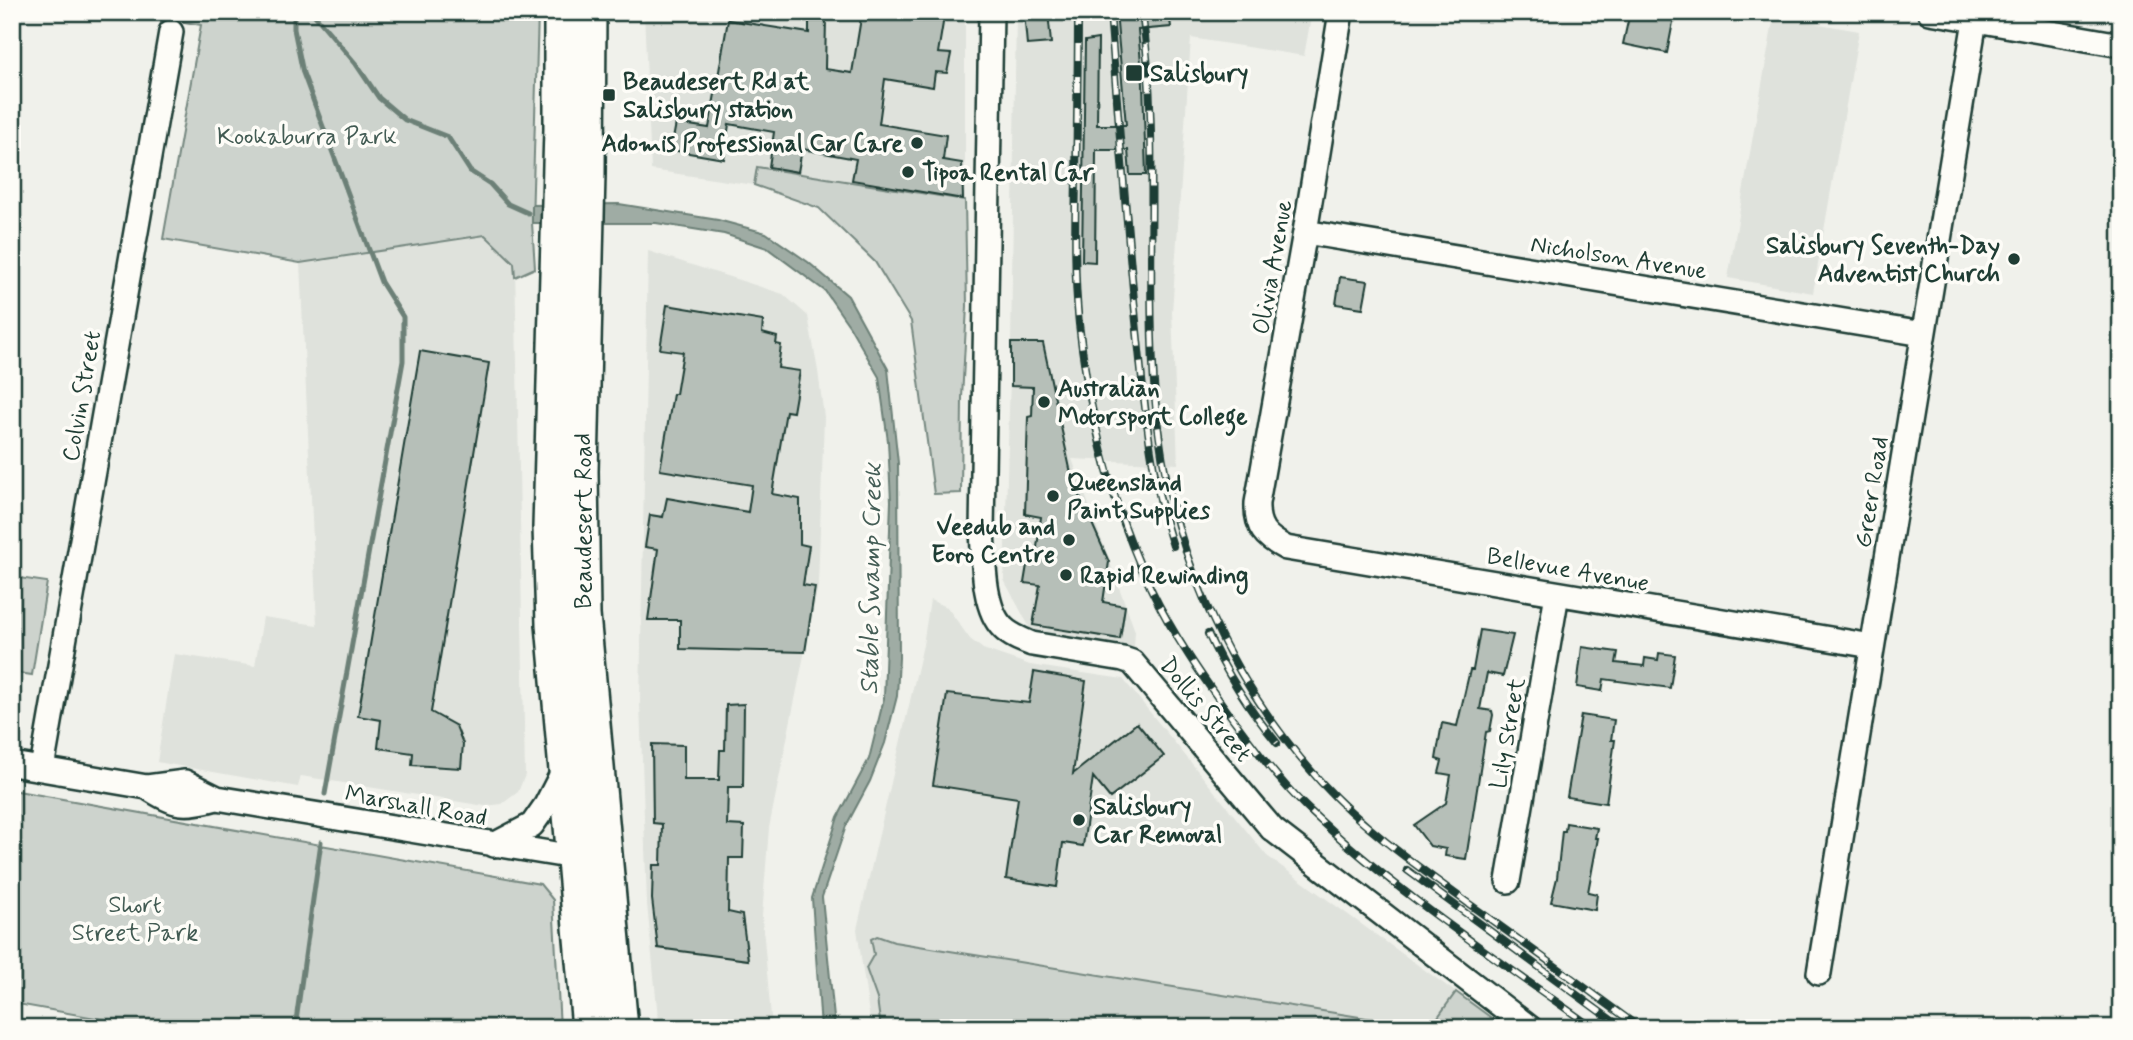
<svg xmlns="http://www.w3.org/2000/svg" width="2133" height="1040" font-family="Mynerve,sans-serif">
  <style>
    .built { fill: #dfe2dc }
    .green { fill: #cdd3cd; stroke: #768880; stroke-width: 2 }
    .water { fill: #9faca4; stroke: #6c8077; stroke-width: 2 }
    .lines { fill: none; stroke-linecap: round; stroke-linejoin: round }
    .stream { stroke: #6c8077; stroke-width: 5 }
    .building { fill: #b6bfb8; stroke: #1f3d34; stroke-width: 2 }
    .minor-casing { stroke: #1f3d34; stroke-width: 28 }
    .highway-casing { stroke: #1f3d34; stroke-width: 38 }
    .minor { stroke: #fdfcf7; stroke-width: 23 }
    .highway { stroke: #fdfcf7; stroke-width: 33 }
    .rail-casing { stroke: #1f3d34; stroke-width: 8 }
    .rail { stroke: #fdfcf7; stroke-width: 5; stroke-dasharray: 16; stroke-linecap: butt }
    .poi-dot { fill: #1f3d34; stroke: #fdfcf7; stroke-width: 2.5 }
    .labels { text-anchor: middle; stroke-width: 7; stroke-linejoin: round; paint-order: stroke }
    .poi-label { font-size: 24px; font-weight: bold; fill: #1f3d34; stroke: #fdfcf7; text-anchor: start }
    .park-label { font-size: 24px; fill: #425b53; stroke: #fdfcf7 }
    .street-label { font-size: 24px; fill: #1f3d34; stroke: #fdfcf7 }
    .water-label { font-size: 26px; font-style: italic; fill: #455e56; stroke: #fdfcf7 }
  </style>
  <rect width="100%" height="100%" fill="#f0f1eb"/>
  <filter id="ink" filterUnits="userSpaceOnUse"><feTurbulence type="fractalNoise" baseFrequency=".0143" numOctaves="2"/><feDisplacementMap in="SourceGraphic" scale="14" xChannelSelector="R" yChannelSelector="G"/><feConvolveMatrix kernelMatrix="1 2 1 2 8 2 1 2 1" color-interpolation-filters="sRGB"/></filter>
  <g filter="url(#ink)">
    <!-- built -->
    <path class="built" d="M644 12H965V200L758 167 754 185 651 170Z
      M1016 12H1312L1304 56 1191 38 1172 312 1178 464 1072 459 1135 631 1134 647 1031 630 1004 580 1011 343Z
      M1774 16 1859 31 1813 293 1728 278Z
      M485 235 515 263 525 775 518 792 502 804 485 806 301 776 298 787 157 762 174 654 255 666 263 617 317 625 300 263Z
      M648 251 783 294 808 316 818 371 824 417 818 586 769 828 762 916 772 1028H659L647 904 640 703Z
      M930 600 947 607 970 639 983 649 1030 665 1123 679 1267 856 1505 1028H871L857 929 923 645Z"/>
    <!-- green -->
    <path class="green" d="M130 12H538L532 223 535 268 515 277 514 263 485 235 300 263 163 239 201 25Z
      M757 167 965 200 967 306 962 398 961 493 934 494 911 321 875 262 819 208 754 185Z
      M12 577 47 582 32 675 12 672Z
      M12 790 540 884 553 900 560 1028H151L12 1003Z
      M877 936 894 942 1428 1028H881L877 999 866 968 874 954 871 939Z
      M1456 992 1497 1022 1494 1028H1430Z"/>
    <!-- water -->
    <path class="water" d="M619 204 718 220 766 233 808 262 848 296 888 369 898 463 899 658 897 696 885 743 870 781 846 826 822 897 835 1028H821L812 898 838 817 869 759 884 698 891 501 888 441 879 377 850 327 825 291 767 248 724 234 656 223H532V205Z"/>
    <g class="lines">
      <!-- stream -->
      <path class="stream" d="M294 12V29L303 73 381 282 403 317V361L325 794
        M312 12 356 64 379 98 405 120 448 137 470 171 490 184 508 204 528 213
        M295 1028 321 842"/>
    </g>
    <!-- building -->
    <path class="building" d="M862 12H915L944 17 938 53 951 54 947 73 935 72 933 87 885 79 879 124 946 135 943 160 962 163 963 199 852 180 856 159 802 149 798 172 769 167 774 132 729 124 724 159 671 150 676 123 709 128 728 20 809 33V18H826L825 69 852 73Z
      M1024 12H1048L1051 43 1027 45Z
      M1116 12H1169L1171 27 1138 30 1143 84 1146 175H1130L1128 150H1096L1095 262 1082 261 1085 41 1098 39 1097 125H1126Z
      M1630 12H1675L1667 53 1623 44Z
      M1340 277 1368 281 1363 308 1336 304Z
      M667 305 763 321 762 333 777 337 776 344 781 345 778 368 800 371 793 412 786 411 772 494 800 499V544L809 546 803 585 815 587 805 652 680 649V620H648L658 549 645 547 650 515 663 517 667 498 748 512 752 485 660 470 673 394H676L683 352 660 349Z
      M1011 343H1043L1072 478 1109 562 1103 602 1125 606 1120 639 1033 625 1040 585 1024 583 1029 553 1036 555 1041 517 1025 514 1028 417 1032 416 1033 387 1011 386Z
      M420 351 489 363 431 712 456 726 463 744 461 768 412 765 413 753 378 748 381 720 358 716Z
      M1480 630 1513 635 1503 676 1487 673 1480 709 1492 711 1493 715 1490 731 1486 732 1466 859 1445 856 1446 849 1430 846 1414 825 1446 803 1451 775 1439 773 1442 761 1436 759 1442 723 1457 726 1470 670H1473Z
      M1582 647 1618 652 1616 663 1644 666 1645 658 1658 660 1659 653 1675 655 1670 688 1604 679 1602 691 1577 687Z
      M1034 672 1086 681 1073 774 1137 723 1164 756 1110 798 1093 777 1083 846 1063 843 1057 887 1006 879 1018 798 933 785 947 694 1029 703Z
      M744 704 743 787H728L727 825 744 826 743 858H729L728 912 742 915 748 960 658 948 652 899 653 865H661L662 824 653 823 652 744 684 745V780H719L720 750H725L726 705Z
      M1581 715 1614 720 1611 740H1615L1606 803 1567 797Z
      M1566 823 1597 828 1595 838H1598L1588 892 1597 894 1595 910 1551 902 1557 878 1562 831H1565Z"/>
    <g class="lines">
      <!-- minor casing -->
      <g class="minor-casing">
        <path id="minor" d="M991 12 982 530C984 557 982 608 1003 628 1011 636 1022 640 1032 644L1123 659 1132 662 1272 829 1530 1028
          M1341 12 1305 232 1257 503C1256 527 1265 537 1286 548L1872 646
          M1930 12 2121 45
          M1305 232 1923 334
          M12 764 147 787 185 782 217 798 586 859
          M42 768 171 32
          M147 787C175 806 184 807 217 798
          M494 845 532 825 546 805 565 768
          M1508 881 1557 594
          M1819 973 1975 20"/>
      </g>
      <!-- highway casing -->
      <g class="highway-casing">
        <path id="highway" d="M561 12V129L550 527 553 624 589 1028
          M589 12 588 174 581 471 583 615 621 1028"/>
      </g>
      <!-- minor -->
      <use href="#minor" class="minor"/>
      <!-- highway -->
      <use href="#highway" class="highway"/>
      <!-- rail casing -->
      <g class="rail-casing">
        <path id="rail" d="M1078 12C1078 67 1077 122 1076 178 1075 227 1074 276 1079 324 1089 414 1112 507 1151 589 1173 635 1203 678 1233 719 1256 750 1279 781 1307 808 1394 891 1496 958 1593 1028
          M1110 12C1118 115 1126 218 1136 321 1144 396 1149 474 1173 546
          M1142 12C1160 140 1145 269 1155 397 1166 541 1224 675 1321 782 1365 830 1420 868 1472 906 1528 946 1584 987 1640 1028
          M1208 634C1226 673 1250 710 1277 743
          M1407 870 1622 1028"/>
      </g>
      <!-- rail -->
      <use href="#rail" class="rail"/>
    </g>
  </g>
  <!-- markers -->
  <g class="poi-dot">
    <rect x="1125" y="64" width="18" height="18" rx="3.5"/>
    <rect x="602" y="88" width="14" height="14" rx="3.5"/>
    <circle cx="917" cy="143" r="7"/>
    <circle cx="908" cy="172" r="7"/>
    <circle cx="2014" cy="259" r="7"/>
    <circle cx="1044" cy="402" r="7"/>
    <circle cx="1053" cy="496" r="7"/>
    <circle cx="1069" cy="540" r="7"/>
    <circle cx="1066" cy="575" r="7"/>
    <circle cx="1079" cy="820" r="7"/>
  </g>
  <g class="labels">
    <!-- poi labels -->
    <g class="poi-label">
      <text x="1150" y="81">Salisbury</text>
      <text x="623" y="89">Beaudesert Rd at<tspan x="623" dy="28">Salisbury station</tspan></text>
      <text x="903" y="151" text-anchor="end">Adomis Professional Car Care</text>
      <text x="922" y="180">Tipoa Rental Car</text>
      <text x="2000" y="253" text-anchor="end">Salisbury Seventh-Day<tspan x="2000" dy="28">Adventist Church</tspan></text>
      <text x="1058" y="396">Australian<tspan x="1058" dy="28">Motorsport College</tspan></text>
      <text x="1067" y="490">Queensland<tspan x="1067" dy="28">Paint Supplies</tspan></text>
      <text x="1055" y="534" text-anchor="end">Veedub and<tspan x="1055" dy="28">Eoro Centre</tspan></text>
      <text x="1080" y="583">Rapid Rewinding</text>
      <text x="1093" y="814">Salisbury<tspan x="1093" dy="28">Car Removal</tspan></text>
    </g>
    <!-- park labels -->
    <g class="park-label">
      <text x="307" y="144">Kookaburra Park</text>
      <text x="135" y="912">Short<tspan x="135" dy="28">Street Park</tspan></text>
    </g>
    <!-- street labels -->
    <g class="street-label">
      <text transform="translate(1619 257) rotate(9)" y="8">Nicholson Avenue</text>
      <text transform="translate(1272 267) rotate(-80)" y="8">Olivia Avenue</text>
      <text transform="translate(81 396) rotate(-80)" y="8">Colvin Street</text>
      <text transform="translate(1871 492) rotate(-81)" y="8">Greer Road</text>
      <text transform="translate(583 521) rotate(-90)" y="8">Beaudesert Road</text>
      <text transform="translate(1568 569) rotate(10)" y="8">Bellevue Avenue</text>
      <text transform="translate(1206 709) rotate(50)" y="8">Dollis Street</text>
      <text transform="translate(1507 733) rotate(-80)" y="8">Lily Street</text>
      <text transform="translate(416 805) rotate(10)" y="8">Marshall Road</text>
    </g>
    <!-- water labels -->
    <g class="water-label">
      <text transform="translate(870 579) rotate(-89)" y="9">Stable Swamp Creek</text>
    </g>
  </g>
  <!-- margin -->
  <rect width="2133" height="1040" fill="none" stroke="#fdfcf7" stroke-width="42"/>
  <rect x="21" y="21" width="2091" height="998" fill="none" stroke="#1f3d34" stroke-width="2.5" filter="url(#ink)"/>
</svg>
